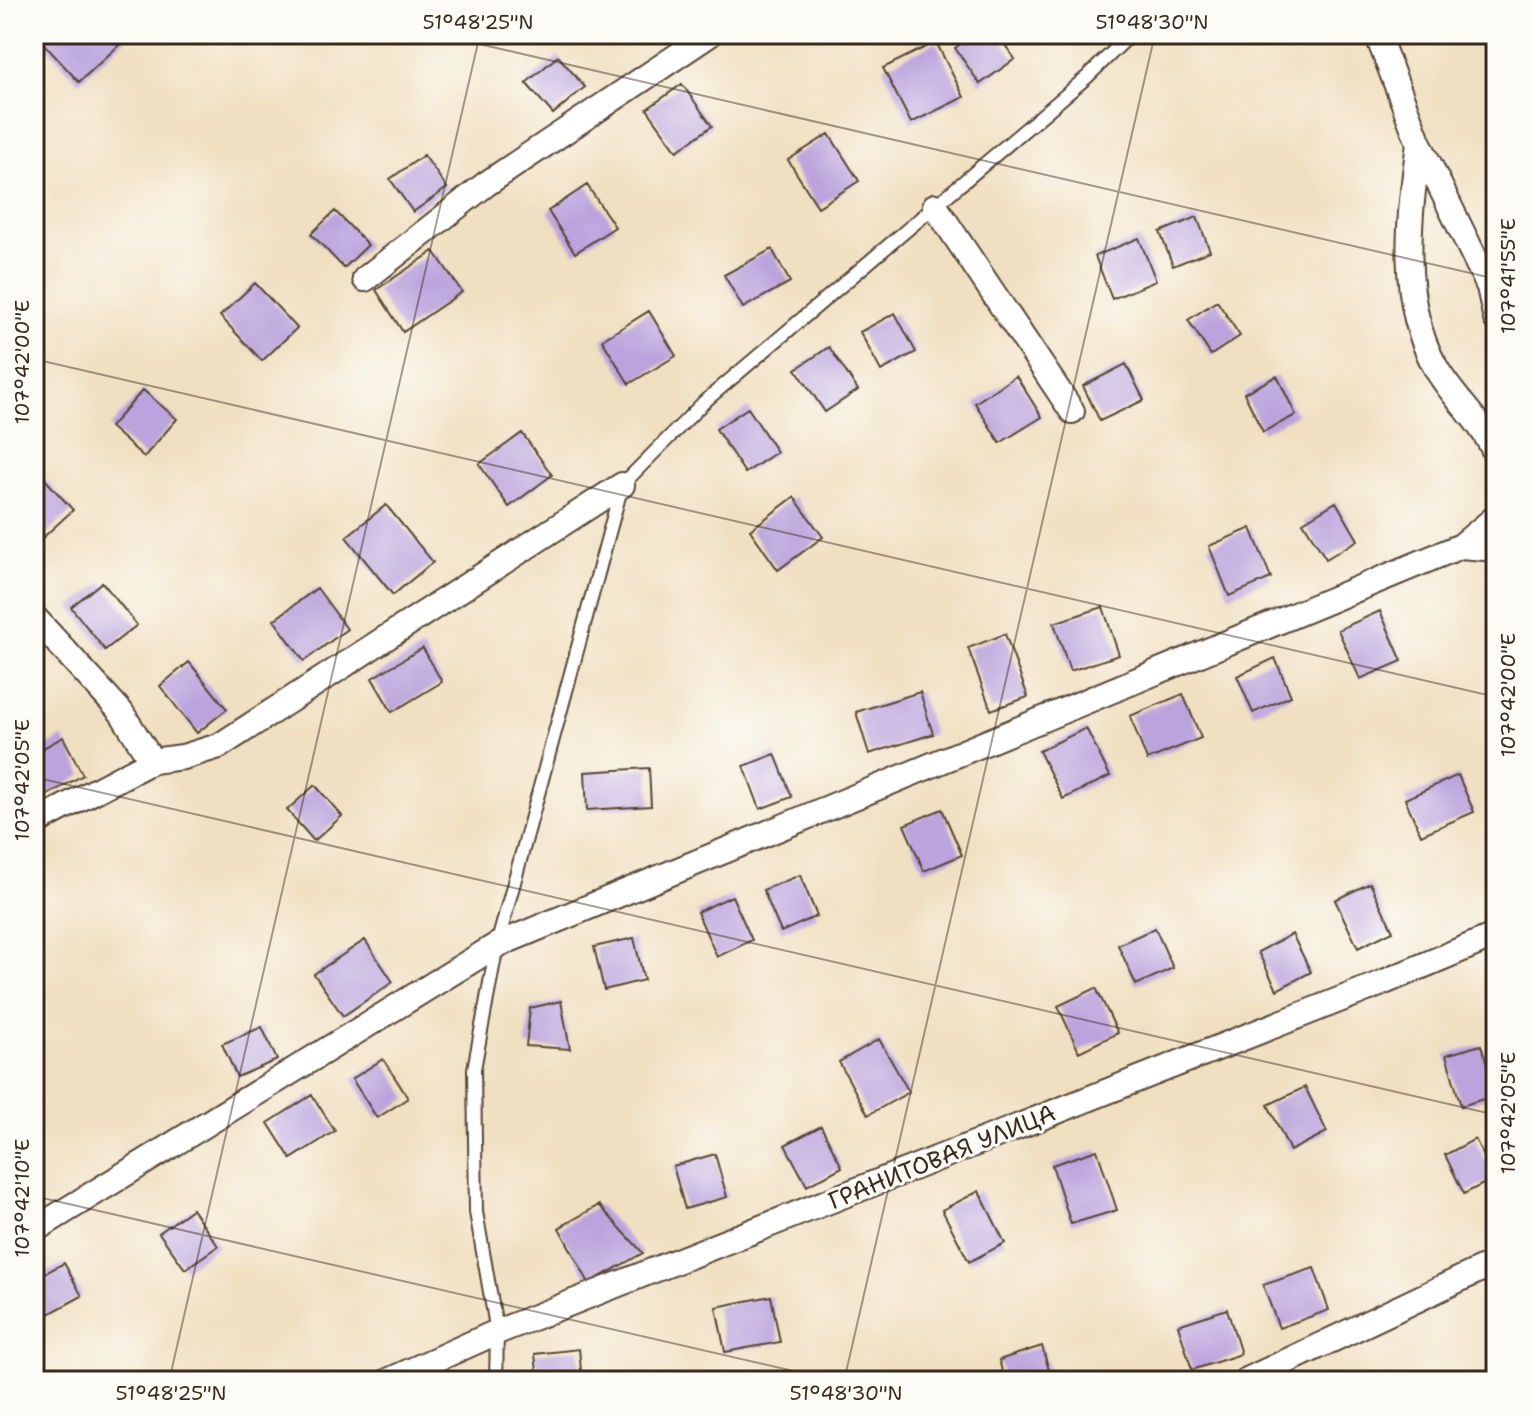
<svg xmlns="http://www.w3.org/2000/svg" width="1530" height="1415" font-family="'Shantell Sans',sans-serif">
  <style>
    .building { fill: #bba4dd }
    .lines { fill: none; stroke-linecap: round; stroke-linejoin: round }
    .lane-casing { stroke: #564536; stroke-width: 16 }
    .street-casing { stroke: #564536; stroke-width: 28 }
    .lane { stroke: #fff; stroke-width: 12 }
    .street { stroke: #fff; stroke-width: 24 }
    .ticks { fill: none; stroke: #3b2a1e; stroke-width: 2; stroke-opacity: 0.45 }
    .labels { text-anchor: middle; stroke-width: 6; stroke-linejoin: round; paint-order: stroke }
    .street-label { font-size: 24px; fill: #3b2a1e; stroke: #fdfcf7 }
    .neatline { fill: none; stroke: #3b2a1e; stroke-width: 3 }
    .ticks-label { font-size: 20px; text-anchor: middle; fill: #3b2a1e }
  </style>
  <rect width="100%" height="100%" fill="#fdfcf7"/>
  <filter id="ink" filterUnits="userSpaceOnUse"><feTurbulence type="fractalNoise" baseFrequency=".0125" numOctaves="2"/><feDisplacementMap in="SourceGraphic" scale="16" xChannelSelector="R" yChannelSelector="G"/><feConvolveMatrix kernelMatrix="1 2 1 2 8 2 1 2 1" color-interpolation-filters="sRGB"/></filter>
  <filter id="wash" filterUnits="userSpaceOnUse"><feTurbulence type="fractalNoise" baseFrequency=".006" numOctaves="4" result="noise"/><feDisplacementMap in="SourceGraphic" scale="32" xChannelSelector="R" yChannelSelector="G"/><feGaussianBlur stdDeviation="1.8" result="paint"/><feColorMatrix in="noise" values="0 0 0 0 0 0 0 0 0 0 0 0 0 0 0 0 0 1.4 0 .05"/><feComposite in="paint" operator="in"/></filter>
  <g filter="url(#wash)">
    <rect width="100%" height="100%" fill="#f0dfc0"/>
    <g id="blocks">
      <!-- building -->
      <path class="building" d="M49 34H131L79 82 41 41Z
        M974 34H997L1015 59 980 84 955 48Z
        M936 42 964 97 911 123 883 68Z
        M558 56 585 87 553 114 526 83Z
        M682 84 712 126 677 151 647 109Z
        M829 134 859 181 818 207 788 160Z
        M424 155 447 188 413 212 390 179Z
        M587 185 615 227 575 253 548 211Z
        M335 211 368 245 344 268 311 234Z
        M1197 217 1210 251 1173 266 1160 232Z
        M1139 238 1156 281 1112 299 1095 256Z
        M772 249 790 282 743 308 724 275Z
        M434 251 462 292 403 332 376 290Z
        M255 283 297 328 262 361 220 316Z
        M1217 301 1240 336 1211 355 1188 320Z
        M649 311 676 356 629 384 602 340Z
        M895 313 916 352 881 371 860 332Z
        M829 347 858 390 825 412 796 369Z
        M1126 364 1144 400 1100 421 1083 386Z
        M1016 376 1042 417 1000 443 975 403Z
        M1277 376 1296 415 1263 432 1244 393Z
        M143 390 177 419 144 457 110 427Z
        M748 408 777 452 745 473 716 429Z
        M522 433 552 475 509 507 479 464Z
        M42 476 73 510 37 543 34 540V483Z
        M794 497 823 537 778 570 750 530Z
        M1336 502 1358 540 1326 559 1303 522Z
        M386 505 433 562 393 595 346 537Z
        M1251 528 1271 578 1229 596 1209 546Z
        M102 582 137 625 105 650 71 607Z
        M317 588 347 629 304 661 274 620Z
        M1103 607 1119 655 1070 671 1054 623Z
        M1380 611 1402 661 1360 679 1338 630Z
        M1005 634 1028 697 991 710 968 648Z
        M423 648 442 682 392 712 372 678Z
        M1275 658 1291 696 1253 713 1237 676Z
        M189 662 227 709 197 733 160 686Z
        M920 692 933 734 869 754 856 712Z
        M1183 694 1201 738 1147 760 1130 716Z
        M1086 728 1110 776 1063 799 1039 751Z
        M63 737 83 775 38 800 34 792V753Z
        M775 754 792 797 760 809 744 766Z
        M649 768 651 806 587 810 585 772Z
        M1458 775 1474 812 1421 835 1405 799Z
        M315 785 342 816 314 841 287 810Z
        M942 809 962 855 924 871 904 825Z
        M800 875 817 916 781 932 763 890Z
        M1370 883 1393 931 1358 948 1335 900Z
        M732 896 752 940 717 957 697 912Z
        M1155 928 1173 968 1136 985 1118 945Z
        M1292 934 1311 972 1277 990 1258 952Z
        M634 938 644 980 604 990 594 947Z
        M365 940 393 982 343 1016 314 974Z
        M1096 988 1118 1033 1079 1052 1058 1006Z
        M561 1001 570 1049 526 1046 530 1008Z
        M262 1027 277 1060 237 1077 222 1044Z
        M879 1039 909 1092 868 1115 839 1062Z
        M1481 1045 1496 1095 1461 1106 1446 1055Z
        M383 1059 408 1098 377 1118 352 1079Z
        M1305 1087 1327 1132 1290 1151 1268 1105Z
        M312 1095 335 1131 291 1159 268 1123Z
        M821 1126 842 1167 807 1186 785 1145Z
        M1475 1139 1495 1178 1464 1194 1445 1155Z
        M1097 1150 1117 1210 1071 1224 1052 1165Z
        M715 1154 727 1197 685 1209 673 1166Z
        M979 1191 1005 1243 969 1262 942 1210Z
        M599 1205 643 1253 589 1283 559 1228Z
        M192 1209 218 1246 185 1269 159 1233Z
        M64 1263 82 1296 34 1322V1279Z
        M1314 1268 1329 1310 1279 1328 1263 1285Z
        M771 1296 780 1342 725 1352 716 1307Z
        M1227 1309 1241 1354 1192 1370 1178 1325Z
        M1042 1346 1052 1381H1005L999 1360Z
        M579 1349 582 1381H538L535 1354Z"/>
    </g>
  </g>
  <g filter="url(#ink)">
    <use href="#blocks" fill-opacity="0" stroke="#564536" stroke-width="2"/>
    <g class="lines">
      <!-- lane casing -->
      <g class="lane-casing">
        <path id="lane" d="M496 1381 497 1332 476 1212 474 1069 497 945 622 485 704 402 1087 77 1131 34"/>
      </g>
      <!-- street casing -->
      <g class="street-casing">
        <path id="street" d="M1377 34 1419 143 1489 287 1496 319
          M1419 143C1409 217 1398 301 1436 368 1454 400 1482 420 1496 455
          M935 206 1072 411
          M365 279 486 184 710 34
          M1461 546 1496 517
          M34 617 121 712 152 761 183 757 219 746 622 485
          M34 823 152 761
          M34 1230 497 945 1461 546 1496 549
          M388 1381 497 1332 1377 985 1496 935
          M1245 1381 1496 1262"/>
      </g>
      <!-- lane -->
      <use href="#lane" class="lane"/>
      <!-- street -->
      <use href="#street" class="street"/>
    </g>
  </g>
  <!-- ticks -->
  <path class="ticks" d="M436 34 1496 279M34 359 1496 697M34 777 1496 1115M34 1196 837 1381M169 1381 480 34M844 1381 1155 34"/>
  <g class="labels">
    <!-- street labels -->
    <g class="street-label">
      <text transform="translate(942 1157) rotate(-22)" y="8">ГРАНИТОВАЯ УЛИЦА</text>
    </g>
  </g>
  <!-- margin -->
  <rect width="1530" height="1415" fill="none" stroke="#fdfcf7" stroke-width="88"/>
  <rect x="44" y="44" width="1442" height="1327" class="neatline"/>
  <g class="ticks-label">
    <text x="478" y="29">51°48'25"N</text>
    <text x="1152" y="29">51°48'30"N</text>
    <text transform="translate(1508 276) rotate(-90)" y="7">107°41'55"E</text>
    <text transform="translate(22 362) rotate(-90)" y="7">107°42'00"E</text>
    <text transform="translate(1508 695) rotate(-90)" y="7">107°42'00"E</text>
    <text transform="translate(22 780) rotate(-90)" y="7">107°42'05"E</text>
    <text transform="translate(1508 1113) rotate(-90)" y="7">107°42'05"E</text>
    <text transform="translate(22 1198) rotate(-90)" y="7">107°42'10"E</text>
    <text x="171" y="1400">51°48'25"N</text>
    <text x="846" y="1400">51°48'30"N</text>
  </g>
</svg>
